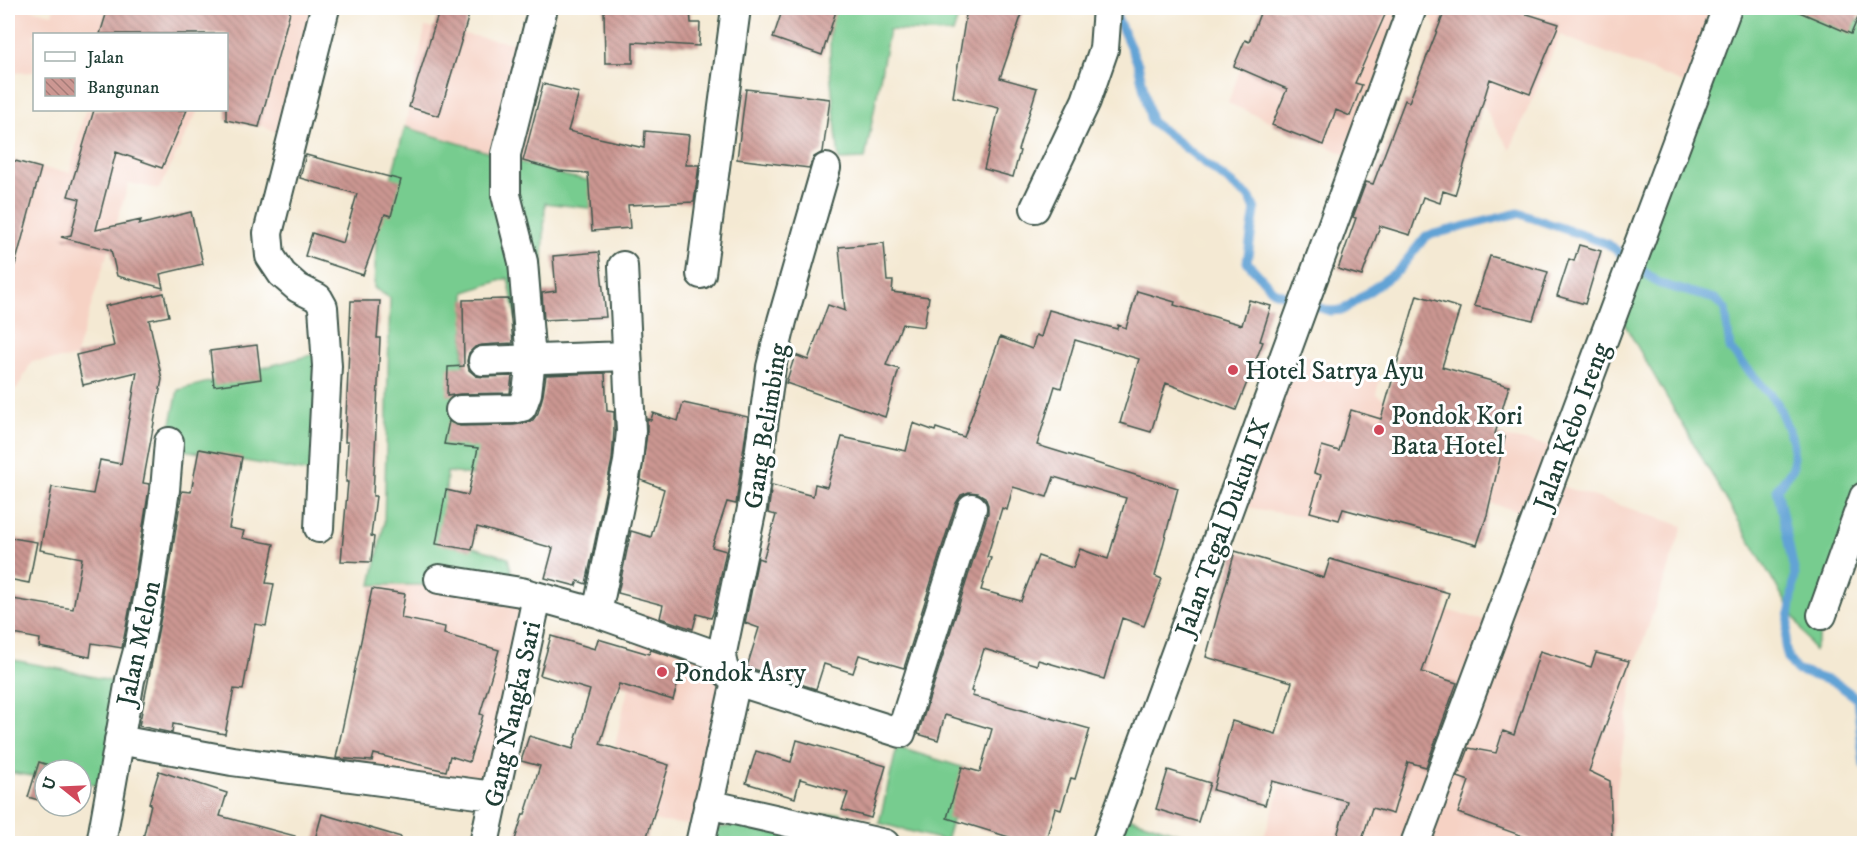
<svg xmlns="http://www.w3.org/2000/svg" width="1872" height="851" font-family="'IM FELL DW Pica',serif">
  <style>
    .built { fill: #f6d2c4 }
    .grass { fill: #77cc8f; stroke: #4b8462; stroke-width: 1.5 }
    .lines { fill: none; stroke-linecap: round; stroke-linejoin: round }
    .stream { stroke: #62a3d5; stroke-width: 9 }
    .building { fill: url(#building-back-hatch); fill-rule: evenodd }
    .street-casing { stroke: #3f574c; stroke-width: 32 }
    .street { stroke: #fff; stroke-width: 28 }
    .poi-dot { fill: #d1495b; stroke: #fff; stroke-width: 2 }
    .labels { text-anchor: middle; stroke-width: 6; stroke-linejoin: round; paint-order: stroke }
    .poi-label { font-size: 26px; fill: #1f3d34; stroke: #fff; text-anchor: start }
    .street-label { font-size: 26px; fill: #1f3d34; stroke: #fff }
  </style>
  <defs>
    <pattern id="building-back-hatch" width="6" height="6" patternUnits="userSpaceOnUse" patternTransform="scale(1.5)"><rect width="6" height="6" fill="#cc9792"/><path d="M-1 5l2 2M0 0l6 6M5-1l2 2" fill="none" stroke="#a57c78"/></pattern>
  </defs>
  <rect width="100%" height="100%" fill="#fff"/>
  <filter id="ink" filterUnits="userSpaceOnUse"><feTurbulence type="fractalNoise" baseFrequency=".0167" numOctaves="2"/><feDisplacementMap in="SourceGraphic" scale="12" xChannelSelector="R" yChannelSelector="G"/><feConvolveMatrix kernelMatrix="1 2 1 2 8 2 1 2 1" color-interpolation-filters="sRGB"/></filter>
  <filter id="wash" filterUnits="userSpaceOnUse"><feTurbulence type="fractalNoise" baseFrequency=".008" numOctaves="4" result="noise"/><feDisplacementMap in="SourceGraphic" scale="24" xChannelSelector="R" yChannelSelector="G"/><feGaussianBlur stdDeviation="1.35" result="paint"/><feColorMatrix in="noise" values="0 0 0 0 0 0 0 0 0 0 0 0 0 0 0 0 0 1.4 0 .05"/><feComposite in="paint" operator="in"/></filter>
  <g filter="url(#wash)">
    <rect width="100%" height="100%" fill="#f4e9d3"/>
    <!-- built -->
    <path class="built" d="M8 8H28L52 14 54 8H316L301 43 284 135 223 110H226V34H34V72L8 73Z
      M1263 8H1417L1347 155 1228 103Z
      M1425 8H1729L1699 89 1560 35 1510 150Z
      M425 27 540 48 525 163 405 127Z
      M85 110H198L159 189 129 183 75 358 32 361 17 389 8 388V164L70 172Z
      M1278 347 1380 378 1376 394 1420 422 1564 448 1556 484 1683 526 1635 665 1617 788 1612 843H1262L1325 655 1316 577 1492 622 1540 517 1399 478 1355 469 1337 523 1246 507 1224 501Z
      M371 585H546L496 807 337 788Z
      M646 613 699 634 749 668 717 828 601 815 621 718Z"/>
    <!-- grass -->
    <path class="grass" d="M834 8H961L953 33 889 30 865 159 839 160 830 71V19Z
      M1729 8H1829L1864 23V513L1814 651 1615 308Z
      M405 127 566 176 603 183 625 212 545 203 541 320 517 321 508 278 465 292 463 367 457 423 487 434 479 476 447 472 443 537 508 558 515 585H371L384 524 390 298 374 288 377 230Z
      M319 353 313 473 166 447 178 390Z
      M8 659 70 671 122 684 115 788 81 783V770H45V778L8 772Z
      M897 747 968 769 946 841 879 823Z
      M1113 812 1207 843 1102 844Z
      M841 813 835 843 714 844 717 828Z"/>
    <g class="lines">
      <!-- stream -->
      <path class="stream" d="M1115 13 1138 64 1151 121 1250 198 1255 210 1247 262 1273 291 1330 311 1343 310 1399 270 1426 236 1518 213 1608 244 1660 284 1715 299 1725 309 1730 349 1777 403 1793 441V468L1777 489 1795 575 1785 646 1788 658 1796 670 1836 683 1857 698 1864 765"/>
    </g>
    <g id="blocks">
      <!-- building -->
      <path class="building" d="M108 8H291L259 127 226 120V34H100Z
        M440 8H471L439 116 409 107Z
        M604 8H690L691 23H700L699 46 633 42V63H605Z
        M783 8H837L822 55 773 38Z
        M967 8H1024L1000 78 1037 88 1018 150 1020 151 1013 177 984 169 999 108 953 97Z
        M1262 8H1388L1355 83 1362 85 1350 116 1336 110 1323 145 1272 125 1287 89 1234 66 1245 40 1249 42Z
        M1446 8H1508L1559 24 1530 94 1490 79 1455 195 1443 191 1440 203 1423 197 1410 235 1380 226 1362 276 1338 269 1356 218 1353 217 1366 182 1373 184 1405 100 1409 102Z
        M1790 8H1862L1851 34Z
        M543 84 579 93 568 131 644 148 645 131 689 135 686 165H699L694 202 628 205 630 228 592 231 588 173 559 171 523 161Z
        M746 89 830 99 823 152 814 157 809 168 737 159Z
        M94 110H187L162 168 116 152 96 230 141 220 139 225 191 212 203 264 160 274 163 288 117 276 111 250 61 237 71 235 80 199 68 196Z
        M306 155 401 180 391 216 385 214 363 275 305 256 312 233 343 243 357 194 300 178Z
        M8 159 41 168 15 265 8 264Z
        M884 243 887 281H893L892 292 929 297 924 327 902 324 886 365 899 369 885 417 786 383 795 355 808 360 828 305 845 311 839 247Z
        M1579 245 1601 251 1585 304 1557 296 1569 259 1574 261Z
        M599 252 606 317 544 320 542 293 556 291 553 256Z
        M1490 256 1548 272 1533 320 1474 306Z
        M1137 291 1175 302 1174 305 1242 325 1249 300 1271 306 1260 341 1263 342 1236 410 1166 383 1151 432 1120 423 1139 359 1075 340 1061 388 1055 386 1037 445 1178 488 1155 576 1162 579 1144 626 1122 618 1104 679 1038 660 1037 665 984 649 971 691 974 692 972 696 1090 729 1075 779 1071 778 1061 810 1055 808 1045 843H1010L1012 838 947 818 962 767 980 772 992 729 945 715 938 740 918 734 988 513V505L985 497 978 493 969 492 961 495 956 503 904 668 859 655 853 673 824 664 816 689 747 667 759 628 745 623 758 558 763 560 776 515 768 513 772 485 813 496 815 484 827 487 842 437 906 451 913 423 935 431 936 428 964 437 1000 337 1032 349 1036 335 1041 337 1049 310 1117 329 1118 325 1126 328ZM1054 477 1126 498 1108 559 1080 549 1073 568 1038 556 1021 601 981 590 991 558 987 557 1002 508 1007 510 1013 487 1047 497Z
        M164 293 169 316 149 320 162 379 143 483 149 484V488L133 591 122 648 92 643 90 657 39 647 40 639 8 633 13 599 73 609 82 558 40 550 52 487 93 494 100 460 121 464 137 372 83 385 76 355 114 346 105 306Z
        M1417 295 1460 308 1442 367 1509 386 1495 434 1505 437 1487 515 1477 545 1343 509 1339 520 1310 512 1321 475 1314 473 1322 446 1339 451 1351 410 1381 419Z
        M509 299 513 343 482 345 475 347 469 353 467 361 469 370 476 376 484 377 512 376 510 393 460 394 447 396 448 367 464 366 463 300Z
        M351 301H380L377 338H380L373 496H376L371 536 374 537 371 562 341 561 348 482H346L348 442H345Z
        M257 345 261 379 214 386 210 351Z
        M605 373 607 411 614 412V431L612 460 586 584 578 581 576 586 545 578 553 548 477 527 472 550 436 544 446 490 468 495 478 448 444 444 449 421 460 426 514 425 526 423 533 420 538 413 543 395 546 375Z
        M683 403 748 417 736 504 727 502 712 547 726 551 713 613 711 618 697 614 693 629 660 618 663 605 618 593 631 531 651 537 664 489 641 480 647 433V419L651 420 653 413 678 421Z
        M199 449 242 457 229 528 244 531 242 538 274 544 266 583 274 584 266 626 255 624 243 690 234 689 225 734 173 724 172 733 139 726 165 597 182 491 191 492Z
        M12 538 37 542 29 583 8 579V562Z
        M1235 551 1324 578 1330 559 1449 593 1422 672 1457 683 1455 688 1426 767 1408 762 1393 814 1372 808 1361 843H1335L1347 801 1272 781 1265 805 1213 790 1232 721 1276 734 1292 682 1206 657Z
        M372 589 405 594 401 618 445 627 444 634 499 650 480 714 483 715 469 762 450 756 446 771 374 754 372 761 336 758Z
        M551 636 595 649 598 639 649 654 651 650 684 661 673 700 619 684 600 744 669 765 645 843H514L523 814H525L540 766 521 761 529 736 573 749 590 690 540 675Z
        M1540 651 1591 667 1596 653 1629 661 1589 771 1610 781 1612 843H1542L1458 813 1469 781 1458 777 1469 748 1496 753 1503 731 1514 735Z
        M797 740 886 766 871 818 842 810 848 793 800 779 795 798 746 783 756 751 791 762Z
        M39 762 64 770H45V802L28 797Z
        M1168 770 1210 783 1198 822 1156 809Z
        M159 771 227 793 220 816 295 836 294 843H142L151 804 149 803Z
        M322 814 401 837 400 843H314Z"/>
    </g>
  </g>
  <g filter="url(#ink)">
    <use href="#blocks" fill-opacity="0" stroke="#3f574c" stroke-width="1.5"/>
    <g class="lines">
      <!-- street casing -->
      <g class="street-casing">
        <path id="street" d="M826 168 782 321 771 367 752 508 721 657 724 670 736 681 901 733 972 508
          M1035 208 1086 101 1104 49 1107 8
          M701 274 736 8
          M483 361 627 356
          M460 410 514 409 522 407 527 393 531 360 523 262 506 195V154L543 8
          M319 528 327 366 323 307 318 298 298 288 282 274 270 256 268 233 325 8
          M439 579 521 592 597 613 721 657
          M597 613 628 462 631 431 623 266
          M1822 615 1864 497
          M119 740 232 761 493 796
          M708 804 885 844
          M101 844 130 680 139 647 149 594 165 490 169 442
          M484 844 537 597
          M700 844 736 681
          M1106 844 1412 8
          M1415 844 1727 8"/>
      </g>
      <!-- street -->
      <use href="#street" class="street"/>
    </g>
  </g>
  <!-- markers -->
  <g class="poi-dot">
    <circle cx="1233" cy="370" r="6"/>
    <circle cx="1379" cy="430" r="6"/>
    <circle cx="662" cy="672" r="6"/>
  </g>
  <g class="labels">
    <!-- poi labels -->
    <g class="poi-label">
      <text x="1245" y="379">Hotel Satrya Ayu</text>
      <text x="1391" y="424">Pondok Kori<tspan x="1391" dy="30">Bata Hotel</tspan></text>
      <text x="674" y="681">Pondok Asry</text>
    </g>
    <!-- street labels -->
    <g class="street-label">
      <text transform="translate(765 426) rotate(-81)" y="9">Gang Belimbing</text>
      <text transform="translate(1571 426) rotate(-70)" y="9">Jalan Kebo Ireng</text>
      <text transform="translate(1222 527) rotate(-70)" y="9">Jalan Tegal Dukuh IX</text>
      <text transform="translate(138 643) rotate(-78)" y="9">Jalan Melon</text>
      <text transform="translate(512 714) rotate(-78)" y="9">Gang Nangka Sari</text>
    </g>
  </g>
  <!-- margin -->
  <rect width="1872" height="851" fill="none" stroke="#fff" stroke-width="30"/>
  <!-- legend -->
  <rect x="33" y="33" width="195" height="78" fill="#ffffff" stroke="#a5b1ae" stroke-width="1.5"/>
  <rect x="45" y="52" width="30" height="9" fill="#ffffff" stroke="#a5b1ae" stroke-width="1.5"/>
  <text x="87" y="63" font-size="18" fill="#1f3d34">Jalan</text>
  <rect x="45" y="78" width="30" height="18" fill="url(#building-back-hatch)" stroke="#a5b1ae" stroke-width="1.5"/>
  <text x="87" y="93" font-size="18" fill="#1f3d34">Bangunan</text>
  <!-- north arrow -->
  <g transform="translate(63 788) rotate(288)"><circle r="28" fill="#ffffff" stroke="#a5b1ae" stroke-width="1.5"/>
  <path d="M0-4.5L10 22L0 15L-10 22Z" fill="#d1495b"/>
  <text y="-9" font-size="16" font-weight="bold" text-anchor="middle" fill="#1f3d34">U</text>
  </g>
</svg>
